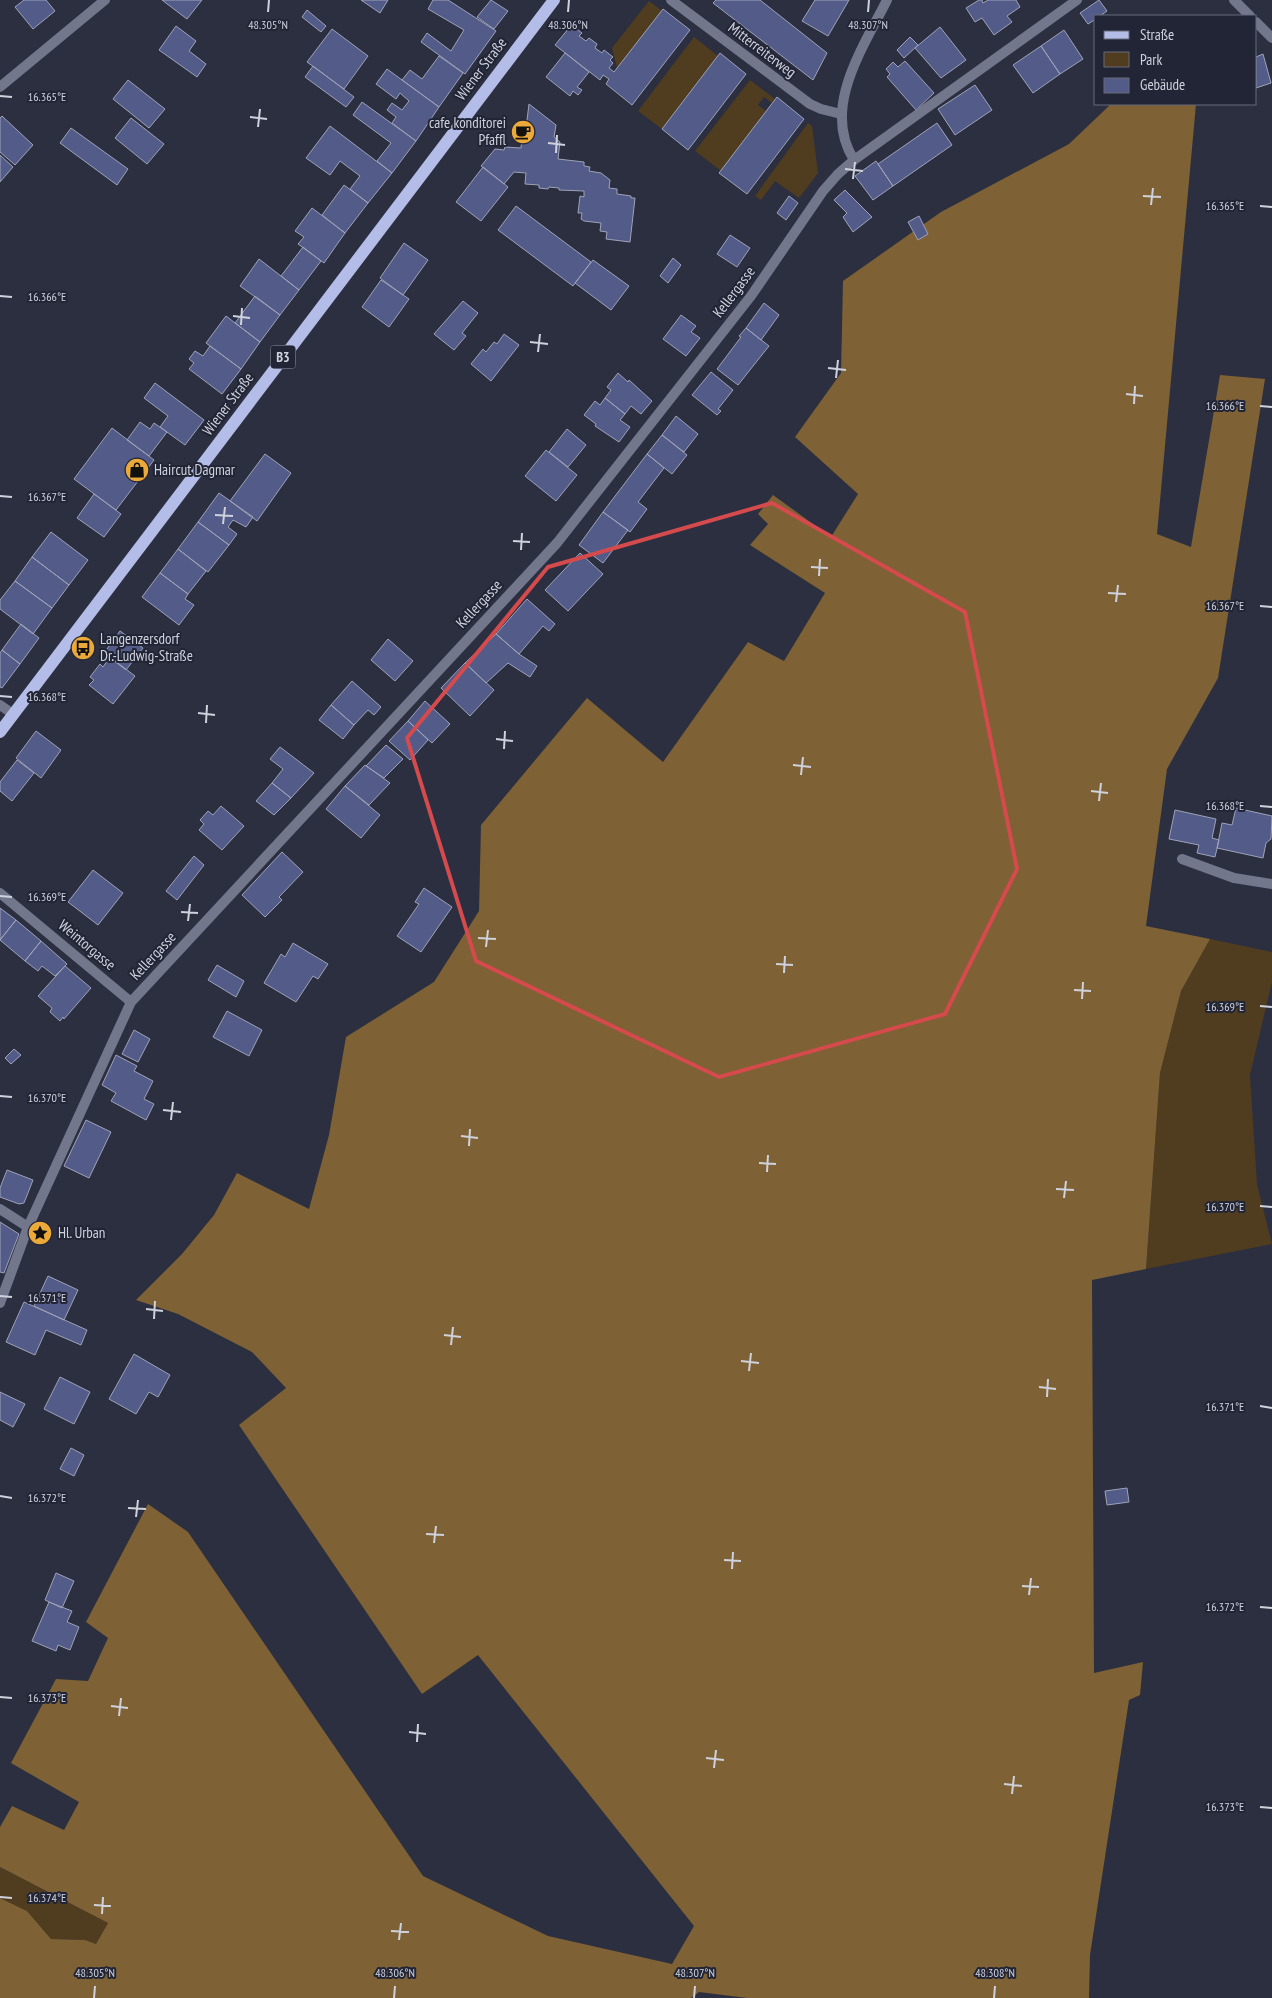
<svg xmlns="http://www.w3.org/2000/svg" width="1272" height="1998" font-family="'PT Sans Narrow',sans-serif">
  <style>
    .green { fill: #503c1f }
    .forest { fill: #7e6134 }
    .building { fill: #535b88; stroke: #9ea3b9 }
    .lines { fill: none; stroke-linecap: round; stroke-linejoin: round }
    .minor { stroke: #72778c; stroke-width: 10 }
    .primary { stroke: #b4bde8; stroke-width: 12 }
    .marked { fill: none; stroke: #d54a4c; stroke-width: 4; stroke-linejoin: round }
    .ticks { fill: none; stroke: #cfd2dd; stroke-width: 2 }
    .labels { text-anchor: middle; stroke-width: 4; stroke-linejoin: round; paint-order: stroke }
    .shield { fill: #222536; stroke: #9b9eab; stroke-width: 1 }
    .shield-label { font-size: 14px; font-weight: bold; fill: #cfd2dd }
    .street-label { font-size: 15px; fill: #cfd2dd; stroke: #222536 }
    .poi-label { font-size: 15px; fill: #cfd2dd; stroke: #222536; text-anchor: start }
    .ticks-label { font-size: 12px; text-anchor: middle; fill: #cfd2dd; stroke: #222536; stroke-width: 4; stroke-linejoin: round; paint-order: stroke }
  </style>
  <rect width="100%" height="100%" fill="#2b2f40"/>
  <!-- green -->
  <path class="green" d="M649 1 662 11 617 68 612 48Z
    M694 37 718 56 662 129 638 111Z
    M750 80 775 99 772 103 764 97 758 105 766 111 721 171 695 151Z
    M808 123 812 126 818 173 799 198 775 181 761 200 755 196Z
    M1210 939 1272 952V982L1250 1075 1257 1184 1272 1244 1146 1269 1160 1073 1181 991Z
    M0 1867 108 1923 96 1944 83 1940 51 1939 27 1911 0 1898Z"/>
  <!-- forest -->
  <path class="forest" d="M1111 104H1196L1157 534 1191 547 1220 375 1265 379 1218 678 1167 769 1146 926 1210 939 1181 991 1160 1073 1146 1269 1092 1280 1094 1673 1143 1662 1140 1695 1129 1700 1090 1955 1089 1998H747L699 1992 691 1998H0V1898L27 1911 51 1939 85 1940 96 1944 108 1923 0 1867V1827L12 1806 64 1830 79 1802 11 1763 56 1679 88 1681 108 1638 86 1622 148 1504 188 1532 423 1876 548 1936 672 1964 694 1926 478 1655 422 1694 239 1425 286 1388 252 1352 178 1314 136 1300 182 1254 214 1215 237 1173 309 1209 329 1135 346 1037 434 982 479 911 481 825 587 698 663 762 748 642 784 661 825 593 750 545 768 524 758 514 773 495 831 537 858 494 795 437 841 373 843 281 941 212 1069 144Z"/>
  <!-- building -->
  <path class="building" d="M24 0H46L55 11 33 29 15 7Z
    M162 0H202L187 19Z
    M361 0H388L380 13Z
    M433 0H448L496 31 465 74 421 42 427 33 451 51 464 30 428 9Z
    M491 0 508 11 494 29 477 17Z
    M716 0H760L827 53 813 80 713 3Z
    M815 0H849L828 36 802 21Z
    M979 0H982L983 3 988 0H1016L1020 7 1007 16 1012 22 994 35 982 18 975 22 966 8Z
    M1099 0 1107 11 1100 16H1096V19L1088 24 1080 13Z
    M663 9 690 30 632 105 606 84 609 79 603 75 600 80 555 45 569 28 572 30 574 27 582 33 579 36 586 41 589 38 597 44 595 48 602 53 604 50 613 57 610 60 613 63 609 68 614 72Z
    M307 10 326 26 321 32 302 17Z
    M176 26 196 41 189 51 206 64 197 77 159 50Z
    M940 27 966 60 941 78 915 48Z
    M332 29 368 56 344 89 307 62Z
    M1064 30 1083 59 1060 74 1041 46Z
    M910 37 918 45 904 58 897 50Z
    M1041 46 1060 74 1033 93 1013 65Z
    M565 53 589 72 577 87 582 90 578 95 573 91 570 96 546 77Z
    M720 53 746 74 688 150 662 129Z
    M1263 54 1271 83 1256 88V57Z
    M439 56 463 73 439 107 402 80 410 70 422 79Z
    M905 61 934 93 916 110 887 77 890 74 886 69 893 62 898 67Z
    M313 66 354 97 346 107 305 77Z
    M387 69 439 107 416 141 392 123 396 117 387 110 392 103 402 110 409 101 400 93 396 99 376 84Z
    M128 80 165 109 149 128 113 99Z
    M975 85 992 110 955 135 938 109Z
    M777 97 804 119 747 194 719 173Z
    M362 102 416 141 392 173 377 161 391 143 353 115Z
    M529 104 556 125 554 137 560 142 558 159 584 162V166L590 167 589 171 601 173 610 180 609 188 617 189V194L631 196V198H635L630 242 606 239 607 232 600 231 601 223 584 221 581 219 582 213H578L580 196 584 197V191L559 190V188L549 187 548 189 539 188V185L525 184 526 173 514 172 504 184 481 166 495 149 504 150 505 147 521 148 523 127 526 128Z
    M2 116 33 145 15 165 0 152V118Z
    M131 118 164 144 147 164 115 138Z
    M937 123 952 145 893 186 878 164Z
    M330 126 392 173 368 203 350 189 360 176 340 161 330 175 306 158Z
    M71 128 128 169 117 185 60 143Z
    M0 155 13 167 0 182Z
    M876 161 893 186 873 200 855 176Z
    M483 167 508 187 481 221 456 202Z
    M344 185 368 203 345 233 322 215Z
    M845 190 872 217 853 232 843 217 847 213 834 200Z
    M789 196 798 203 786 220 777 213Z
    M516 206 591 262 573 286 498 230Z
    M312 208 345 233 324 263 298 244 304 237 295 231Z
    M919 216 928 234 918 240 908 222Z
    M730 235 750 248 737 267 717 254Z
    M404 243 428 260 403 295 380 278Z
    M303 247 321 261 299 290 281 276Z
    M673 258 681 265 668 283 660 276Z
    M259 259 299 290 280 315 240 286Z
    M593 260 629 286 611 310 575 283Z
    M381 280 409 299 389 327 362 307Z
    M255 296 280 315 260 342 235 323Z
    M463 301 478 313 462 333 466 336 454 350 434 334Z
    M764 303 779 315 761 340 746 328Z
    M681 315 696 326 691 332 700 338 686 356 663 339Z
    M226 316 260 342 241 369 206 343Z
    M746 328 769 346 738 385 717 369 741 337 739 336Z
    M504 334 519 345 491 381 471 364 483 349 486 352 494 342 497 344Z
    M210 346 241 369 222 394 189 369 194 363 189 359 195 351 203 356Z
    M711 372 733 390 718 409 721 411 717 415 692 395Z
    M618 373 628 382 629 380 652 401 641 414 631 406 625 414 605 398 611 390 607 387Z
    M155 383 204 420 185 445 160 427 168 416 144 398Z
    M605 398 625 414 620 420 630 427 619 442 595 426 596 424 584 415 595 401 600 405Z
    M676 416 698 434 684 452 662 435Z
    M140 422 150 429 154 423 167 432 149 456 127 440Z
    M112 428 154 460 116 510 74 479Z
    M567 429 586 445 568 467 549 452Z
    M662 435 687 455 672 474 647 454Z
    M546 450 577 475 556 501 525 476Z
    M265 454 291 473 257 521 230 501Z
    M647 454 664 468 638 502 647 509 630 532 603 512Z
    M219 493 253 517 246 527 233 520 228 527 237 534 229 545 198 522Z
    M94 494 121 514 104 537 77 518Z
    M603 512 628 530 603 563 579 545Z
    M198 522 229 545 208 572 178 549Z
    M51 532 88 560 69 585 32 557Z
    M178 549 206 571 188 594 160 573Z
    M580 553 603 574 568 611 545 590Z
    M32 557 69 585 52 608 15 581Z
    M160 573 188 594 185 599 194 605 179 625 142 597Z
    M15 581 52 608 33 634 0 609V600Z
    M527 599 555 624 549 631 543 626 519 654 496 634Z
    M21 624 39 638 20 664 2 650Z
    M120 631 143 648 126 670 104 653Z
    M496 634 519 654 537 666 530 677 508 663 486 683 465 663Z
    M388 639 413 661 395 681 371 660Z
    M2 650 20 664 2 688 0 687V653Z
    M110 657 135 676 113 704 89 685 94 680 90 677 100 664 103 667Z
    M465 663 494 690 470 716 441 688Z
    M352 681 381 707 374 715 368 710 354 725 331 705Z
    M425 701 450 724 432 743 408 721Z
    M331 705 354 725 343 739 319 720Z
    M408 721 428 740 410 760 389 741Z
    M36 731 61 750 41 778 16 758Z
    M386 745 403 759 384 778 366 766Z
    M280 747 314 773 291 798 272 783 283 769 270 759Z
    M17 760 34 773 12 801 0 791V782Z
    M365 765 390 783 369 805 345 786Z
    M272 783 291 798 274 815 256 801Z
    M345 786 380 815 361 838 326 809Z
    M221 806 244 826 222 850 199 830 204 824 200 820 208 811 213 815Z
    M1236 808 1272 816 1271 839 1266 843 1263 858 1217 848 1222 823 1232 825Z
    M1175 810 1216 819 1212 838 1219 840 1215 857 1197 853 1199 845 1169 839Z
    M282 852 303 872 279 897 282 900 265 917 242 895Z
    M194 856 204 865 177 900 166 891Z
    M93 870 123 893 98 925 68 902Z
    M424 888 452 907 421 952 397 936 419 904 415 902Z
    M0 908 16 920 0 940Z
    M16 920 41 941 25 961 0 940Z
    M41 941 67 964 55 976 42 966 38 971 25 961Z
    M293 943 328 964 318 979 313 976 296 1002 264 983 281 954 285 957Z
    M217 965 244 981 236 997 208 980Z
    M65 966 91 988 64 1019 63 1017 60 1021 50 1012 52 1008 38 996Z
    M227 1011 262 1030 249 1056 213 1037Z
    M134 1030 150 1039 138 1062 122 1054Z
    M14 1049 21 1055 11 1064 5 1058Z
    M116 1055 137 1066 134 1071 153 1081 144 1099 154 1104 146 1120 111 1101 116 1093 102 1085Z
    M86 1120 111 1132 89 1178 64 1166Z
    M7 1170 33 1180 24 1203 19 1204 0 1197V1188Z
    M0 1222 19 1234 4 1273 0 1272Z
    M48 1276 78 1290 64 1320 34 1306Z
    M24 1302 87 1330 81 1345 46 1330 35 1355 6 1342Z
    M134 1354 170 1375 158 1397 149 1392 136 1414 109 1399Z
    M60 1377 90 1392 74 1424 44 1409Z
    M0 1392 25 1404 13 1427 0 1420Z
    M71 1448 84 1455 74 1476 60 1469Z
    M1127 1488 1129 1502 1107 1505 1105 1491Z
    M56 1573 74 1581 62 1608 45 1600Z
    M49 1602 72 1611 67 1622 79 1627 70 1650 58 1645 56 1651 32 1641Z"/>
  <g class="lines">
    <!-- minor -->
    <path class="minor" d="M671 0 810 104 821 109 841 114
      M1234 0 1250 16
      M1256 22 1272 38
      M0 87 105 0
      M854 160C821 108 863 48 887 0
      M0 705 13 714
      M1182 859 1234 878 1272 884
      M0 893 131 1002
      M0 1209 28 1227
      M0 1303 28 1227 131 1002 557 543 751 296 823 191 838 174 854 160 1077 0"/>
    <!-- primary -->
    <path class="primary" d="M0 732 554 0"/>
  </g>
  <!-- marked area -->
  <path class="marked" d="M772 503 965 612 1017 869 945 1014 719 1077 476 961 407 738 548 567Z"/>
  <!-- ticks -->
  <path class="ticks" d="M268 12 269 0M568 12 569 0M868 12 869 0M0 96 12 97M250 117 267 119M258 127 260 109M548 143 565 145M556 153 557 135M845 169 863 171M853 179 855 162M1143 196 1161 197M1151 205 1153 188M1260 206 1272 207M0 296 12 297M233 316 250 318M241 325 242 308M530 342 548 344M538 352 540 334M828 368 846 370M836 378 838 360M1126 394 1143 396M1134 404 1135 386M1260 406 1272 407M0 496 12 497M215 515 233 516M223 524 225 507M513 541 530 542M521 550 522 533M811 567 828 568M819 576 820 559M1108 593 1126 594M1116 602 1118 585M1260 606 1272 607M0 696 12 697M198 713 215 715M206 723 207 705M496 739 513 741M504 749 505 731M793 765 811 767M801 775 803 757M1091 791 1108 793M1099 801 1101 783M1260 806 1272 807M0 896 12 897M181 912 198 913M188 921 190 904M478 938 496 939M486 947 488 930M776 964 793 965M784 973 785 956M1074 990 1091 991M1082 999 1083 982M1260 1006 1272 1007M0 1096 12 1097M163 1110 181 1112M171 1120 173 1102M461 1136 478 1138M469 1146 470 1129M759 1163 776 1164M767 1172 768 1155M1056 1189 1074 1190M1064 1198 1066 1181M1260 1206 1272 1207M0 1296 12 1297M146 1309 163 1311M154 1319 155 1301M444 1335 461 1337M451 1345 453 1327M741 1361 759 1363M749 1371 751 1353M1039 1387 1056 1389M1047 1397 1048 1379M1260 1406 1272 1408M0 1496 12 1498M128 1508 146 1509M136 1517 138 1500M426 1534 444 1535M434 1543 436 1526M724 1560 741 1561M732 1569 733 1552M1022 1586 1039 1587M1029 1595 1031 1578M1260 1607 1272 1608M0 1697 12 1698M111 1706 128 1708M119 1716 121 1698M409 1732 426 1734M417 1742 418 1724M706 1758 724 1760M714 1768 716 1750M1004 1784 1022 1786M1012 1794 1014 1776M1260 1807 1272 1808M0 1897 12 1898M94 1905 111 1906M102 1914 103 1897M391 1931 409 1932M399 1940 401 1923M94 1998 95 1986M394 1998 395 1986M694 1998 695 1986M994 1998 995 1986"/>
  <!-- icons -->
  <defs>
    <g id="cafe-disc" transform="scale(1.25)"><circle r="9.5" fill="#eba939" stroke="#222536"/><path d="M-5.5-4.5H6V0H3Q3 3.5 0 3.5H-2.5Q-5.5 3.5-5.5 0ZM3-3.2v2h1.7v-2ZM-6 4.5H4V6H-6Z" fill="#111"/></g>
    <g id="shop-disc" transform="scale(1.25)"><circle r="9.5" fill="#eba939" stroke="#222536"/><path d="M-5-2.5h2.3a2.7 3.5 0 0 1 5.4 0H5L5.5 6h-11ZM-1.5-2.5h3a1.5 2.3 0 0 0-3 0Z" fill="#111"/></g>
    <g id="bus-disc" transform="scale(1.25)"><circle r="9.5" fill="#eba939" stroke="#222536"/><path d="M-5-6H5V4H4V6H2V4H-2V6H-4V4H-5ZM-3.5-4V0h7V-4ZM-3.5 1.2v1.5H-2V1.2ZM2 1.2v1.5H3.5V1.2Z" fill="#111"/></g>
    <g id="sight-disc" transform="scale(1.25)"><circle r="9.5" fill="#eba939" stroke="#222536"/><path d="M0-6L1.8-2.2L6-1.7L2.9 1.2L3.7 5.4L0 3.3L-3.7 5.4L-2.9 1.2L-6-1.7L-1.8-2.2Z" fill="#111"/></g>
  </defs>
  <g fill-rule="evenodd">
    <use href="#cafe-disc" x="523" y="132"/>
    <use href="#shop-disc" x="137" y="470"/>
    <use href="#bus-disc" x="83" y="648"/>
    <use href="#sight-disc" x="40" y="1233"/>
  </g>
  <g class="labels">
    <!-- shield labels -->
    <rect class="shield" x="270.5" y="345.5" width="25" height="23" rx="4"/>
    <g class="shield-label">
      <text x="283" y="362">B3</text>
    </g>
    <!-- street labels -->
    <g class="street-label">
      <text transform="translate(762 50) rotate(37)" y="5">Mitterreiterweg</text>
      <text transform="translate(481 69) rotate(-53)" y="5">Wiener Straße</text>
      <text transform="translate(734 292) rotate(-53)" y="5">Kellergasse</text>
      <text transform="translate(228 404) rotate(-53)" y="5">Wiener Straße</text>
      <text transform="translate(479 604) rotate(-47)" y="5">Kellergasse</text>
      <text transform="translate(87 945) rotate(40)" y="5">Weintorgasse</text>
      <text transform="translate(153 956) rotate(-47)" y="5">Kellergasse</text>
    </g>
    <!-- poi labels -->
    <g class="poi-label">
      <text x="506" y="128" text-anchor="end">cafe konditorei<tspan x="506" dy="17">Pfaffl</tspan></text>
      <text x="154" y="475">Haircut Dagmar</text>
      <text x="100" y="644">Langenzersdorf<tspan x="100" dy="17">Dr.-Ludwig-Straße</tspan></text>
      <text x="58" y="1238">Hl. Urban</text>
    </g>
  </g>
  <g class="ticks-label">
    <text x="268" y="29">48.305°N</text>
    <text x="568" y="29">48.306°N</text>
    <text x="868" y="29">48.307°N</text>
    <text x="47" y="101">16.365°E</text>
    <text x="1225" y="210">16.365°E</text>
    <text x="47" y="301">16.366°E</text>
    <text x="1225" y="410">16.366°E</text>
    <text x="47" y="501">16.367°E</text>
    <text x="1225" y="610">16.367°E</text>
    <text x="47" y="701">16.368°E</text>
    <text x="1225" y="810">16.368°E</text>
    <text x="47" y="901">16.369°E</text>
    <text x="1225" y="1011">16.369°E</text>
    <text x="47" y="1102">16.370°E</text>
    <text x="1225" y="1211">16.370°E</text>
    <text x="47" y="1302">16.371°E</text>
    <text x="1225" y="1411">16.371°E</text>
    <text x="47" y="1502">16.372°E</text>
    <text x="1225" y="1611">16.372°E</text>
    <text x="47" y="1702">16.373°E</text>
    <text x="1225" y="1811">16.373°E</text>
    <text x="47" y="1902">16.374°E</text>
    <text x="95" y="1977">48.305°N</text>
    <text x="395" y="1977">48.306°N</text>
    <text x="695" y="1977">48.307°N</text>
    <text x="995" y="1977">48.308°N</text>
  </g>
  <!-- legend -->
  <rect x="1094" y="15" width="162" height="90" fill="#222536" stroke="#676a79"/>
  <rect x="1104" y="31" width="25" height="8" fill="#b4bde8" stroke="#676a79"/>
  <text x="1140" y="40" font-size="15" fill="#cfd2dd">Straße</text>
  <rect x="1104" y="52" width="25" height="15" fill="#503c1f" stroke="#676a79"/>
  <text x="1140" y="65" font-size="15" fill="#cfd2dd">Park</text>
  <rect x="1104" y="78" width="25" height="15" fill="#535b88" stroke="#676a79"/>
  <text x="1140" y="90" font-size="15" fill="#cfd2dd">Gebäude</text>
</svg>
